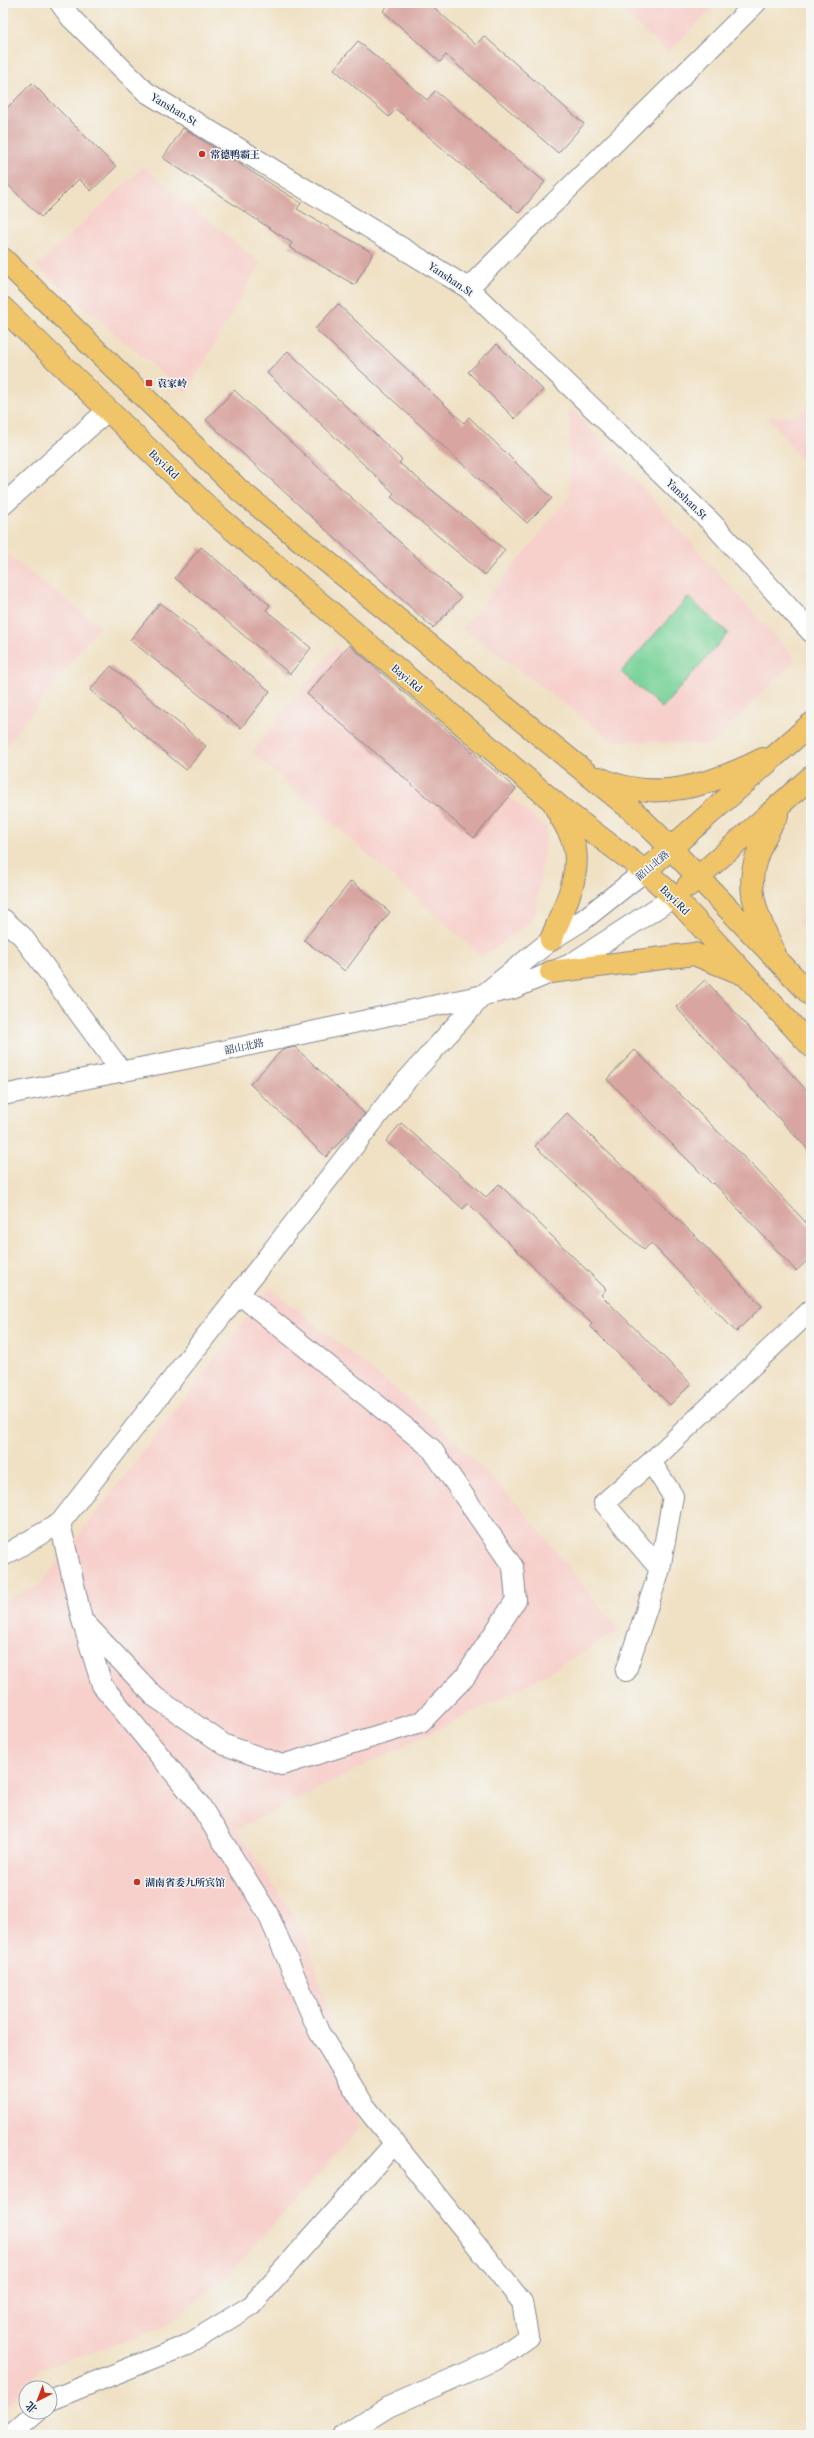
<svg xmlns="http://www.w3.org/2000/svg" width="814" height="2438" font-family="'Libre Caslon Text','Noto Serif SC',serif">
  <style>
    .built { fill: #f7d0cc }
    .green { fill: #79d399; stroke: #4a817c }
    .building { fill: #d8a5a0 }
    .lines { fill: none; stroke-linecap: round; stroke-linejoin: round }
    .minor-casing { stroke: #868891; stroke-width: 22 }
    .major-casing { stroke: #868891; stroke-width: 24 }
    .minor { stroke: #fff; stroke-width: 20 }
    .major { stroke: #f0c469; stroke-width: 22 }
    .poi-dot { fill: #c8321e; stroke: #f6f6f2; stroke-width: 1.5 }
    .labels { text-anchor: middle; stroke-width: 3; stroke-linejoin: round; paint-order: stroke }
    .street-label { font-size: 10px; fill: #1b2f5e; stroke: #f6f6f2 }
    .poi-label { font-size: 10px; font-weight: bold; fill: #1b2f5e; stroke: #f6f6f2; text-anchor: start }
  </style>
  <rect width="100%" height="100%" fill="#f6f6f2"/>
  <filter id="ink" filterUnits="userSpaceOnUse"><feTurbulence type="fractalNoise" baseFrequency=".025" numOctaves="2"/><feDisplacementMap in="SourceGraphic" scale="8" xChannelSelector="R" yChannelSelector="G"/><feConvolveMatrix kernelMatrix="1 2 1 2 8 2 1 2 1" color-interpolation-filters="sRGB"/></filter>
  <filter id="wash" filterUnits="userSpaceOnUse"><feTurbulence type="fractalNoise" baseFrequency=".012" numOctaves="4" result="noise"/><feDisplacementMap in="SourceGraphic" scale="16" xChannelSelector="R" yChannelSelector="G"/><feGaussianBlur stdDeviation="0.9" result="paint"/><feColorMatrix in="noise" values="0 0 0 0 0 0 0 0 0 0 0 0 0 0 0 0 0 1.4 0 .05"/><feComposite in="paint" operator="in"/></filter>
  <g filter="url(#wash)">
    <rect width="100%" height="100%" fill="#f0e1c4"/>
    <!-- built -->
    <path class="built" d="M613 3H719L667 52Z
      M143 167 260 263 186 394 36 266Z
      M811 403V474L769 417 797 416Z
      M569 406 796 660 709 745 612 740 463 628 570 496Z
      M3 551 100 626 3 749Z
      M335 647 547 829 535 918 483 957 252 752Z
      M811 909V937L797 922Z
      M270 1288 432 1418 523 1510 619 1631 521 1688 237 1829 306 1935 360 2127 231 2272 165 2327 41 2369 3 2411V1601L40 1585Z"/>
    <!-- green -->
    <path class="green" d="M688 597 728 633 662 708 621 672Z"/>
    <g id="blocks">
      <!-- building -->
      <path class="building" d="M390 3H429L476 45 484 36 584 124 558 153 446 55 440 62 383 11Z
        M358 41 427 100 435 91 545 182 519 213 396 109 389 117 334 69Z
        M32 83 116 167 91 191 79 179 41 217 3 180V112Z
        M183 128 301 203 297 209 373 253 355 285 289 247 292 243 163 158Z
        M338 304 464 423 469 417 552 498 527 523 315 329Z
        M497 344 543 390 515 419 468 372Z
        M288 351 402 460 399 463 505 550 485 575 391 497 394 493 267 373Z
        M234 390 461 598 433 628 206 420Z
        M201 547 270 605 266 610 311 648 290 674 175 578Z
        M160 603 270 691 241 728 130 640Z
        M349 645 516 789 474 838 307 694Z
        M111 666 206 746 186 770 90 690Z
        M351 881 390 912 345 971 304 940Z
        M705 980 811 1095V1153L676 1007Z
        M295 1047 365 1114 326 1157 250 1084 282 1050Z
        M635 1050 757 1170 811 1228V1257L796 1271 714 1183 712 1184 607 1079Z
        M567 1113 693 1234 762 1306 736 1332 651 1243 644 1250 535 1146Z
        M401 1123 486 1197 499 1184 606 1289 601 1295 691 1384 670 1405 590 1326 592 1324 468 1203 463 1209 386 1141Z"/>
    </g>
  </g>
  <g filter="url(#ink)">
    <use href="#blocks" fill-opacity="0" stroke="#868891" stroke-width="1"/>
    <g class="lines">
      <!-- minor casing -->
      <g class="minor-casing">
        <path id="minor" d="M60 3 71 18 146 92 468 288 712 523 811 632
          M468 288 756 3
          M3 505 108 410
          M3 919 22 936 122 1072
          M3 1095 185 1059 512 989 571 964 674 897
          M60 1523 82 1620 102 1685 200 1805 267 1912 319 2032 364 2105 522 2302 528 2337 497 2359 388 2407 344 2435
          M3 1556 60 1523 396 1092 484 994 551 940 583 920 645 871
          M660 1569 604 1503 651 1462 811 1310
          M86 1624 155 1697 225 1745 282 1765 421 1722 465 1677 516 1600 513 1567 431 1448 239 1294
          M626 1671 660 1569 673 1496 651 1462
          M50 2400 187 2345 252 2305 395 2143
          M11 2435 37 2412"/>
      </g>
      <!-- major casing -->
      <g class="major-casing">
        <path id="major" d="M3 259 239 490 633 811 657 834 811 995
          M3 308 216 515 561 808 645 871 674 897 811 1046
          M599 778C654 804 711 785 763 759
          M645 871 811 724
          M688 886 811 777
          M551 940C562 911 585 871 572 839 568 828 560 817 555 806
          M773 949C745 892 744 871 777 815
          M551 972 694 954 741 973"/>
      </g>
      <!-- minor -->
      <use href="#minor" class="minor"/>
      <!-- major -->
      <use href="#major" class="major"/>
    </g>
  </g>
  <!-- markers -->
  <g class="poi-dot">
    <circle cx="202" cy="154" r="4"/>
    <rect x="145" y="379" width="8" height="8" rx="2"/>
    <circle cx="137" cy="1882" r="4"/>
  </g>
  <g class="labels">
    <!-- street labels -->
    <g class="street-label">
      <text transform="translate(174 109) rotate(31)" y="4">Yanshan.St</text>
      <text transform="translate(451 279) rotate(34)" y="4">Yanshan.St</text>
      <text transform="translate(164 464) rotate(44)" y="4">Bayi.Rd</text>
      <text transform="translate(687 499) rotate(44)" y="4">Yanshan.St</text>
      <text transform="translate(407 678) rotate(40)" y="4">Bayi.Rd</text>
      <text transform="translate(652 865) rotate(-40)" y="4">韶山北路</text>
      <text transform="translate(675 900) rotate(45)" y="4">Bayi.Rd</text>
      <text transform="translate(244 1046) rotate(-12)" y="4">韶山北路</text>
    </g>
    <!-- poi labels -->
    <g class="poi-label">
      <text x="210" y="158">常德鸭霸王</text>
      <text x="157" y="387">袁家岭</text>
      <text x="145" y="1886">湖南省委九所宾馆</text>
    </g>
  </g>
  <!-- margin -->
  <rect width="814" height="2438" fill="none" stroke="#f6f6f2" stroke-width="16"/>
  <!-- north arrow -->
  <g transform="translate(38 2400) rotate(222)"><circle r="19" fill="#f6f6f2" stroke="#9ea6b7"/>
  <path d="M0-3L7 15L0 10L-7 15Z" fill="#c8321e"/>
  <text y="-6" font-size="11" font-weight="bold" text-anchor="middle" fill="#1b2f5e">北</text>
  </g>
</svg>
